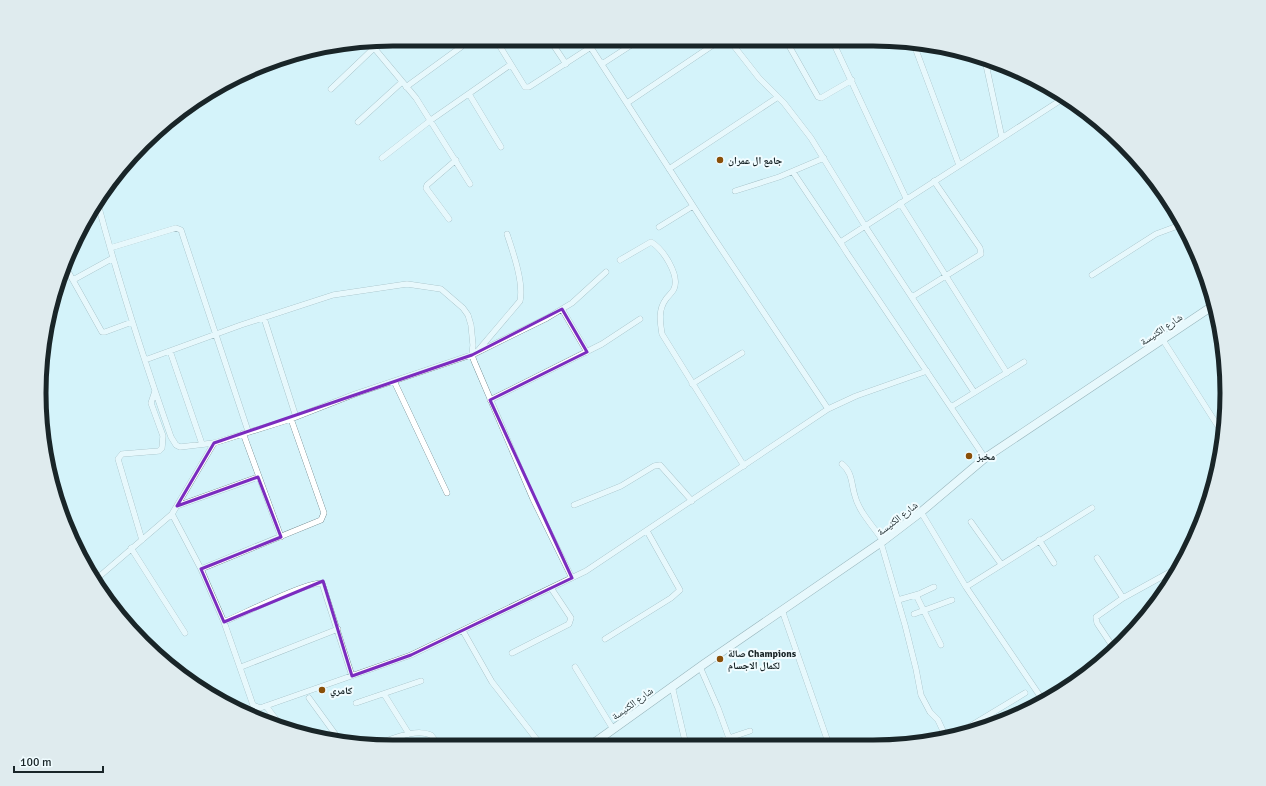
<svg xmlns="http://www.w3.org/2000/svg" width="1266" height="786" font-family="Signika,'Noto Naskh Arabic',sans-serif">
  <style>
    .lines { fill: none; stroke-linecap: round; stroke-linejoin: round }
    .minor-casing { stroke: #526d73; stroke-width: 6 }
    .secondary-casing { stroke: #526d73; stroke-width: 9 }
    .minor { stroke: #fff; stroke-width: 5.5 }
    .secondary { stroke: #fff; stroke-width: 8 }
    .marked { fill: none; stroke: #7b2cbf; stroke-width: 3; stroke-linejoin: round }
    .poi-dot { fill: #894f08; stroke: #f0fcff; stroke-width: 1.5 }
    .labels { text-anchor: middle; stroke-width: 4; stroke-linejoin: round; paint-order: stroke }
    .poi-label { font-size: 10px; font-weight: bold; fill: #192528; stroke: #f0fcff; text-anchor: start }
    .street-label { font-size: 10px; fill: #192528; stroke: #f0fcff }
    .rim { fill: none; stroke: #192528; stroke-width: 5 }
  </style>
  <rect width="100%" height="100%" fill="#d4f3fa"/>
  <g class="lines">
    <!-- minor casing -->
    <g class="minor-casing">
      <path id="minor" d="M496 40 525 87H529L591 47
        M550 40 566 64
        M586 40 708 229 828 409
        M730 41 759 78 784 103 811 138 865 226 974 392
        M833 42 906 198
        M913 42 959 165
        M370 43 416 98 470 184
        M788 44 818 97 821 98 852 80
        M286 57 297 59 304 54
        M985 60 1002 138
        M602 64 639 40
        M406 87 461 47
        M331 89 374 48
        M469 94 501 147
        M627 103 719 41
        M358 122 402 82
        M382 158 431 120 510 65
        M669 169 778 97
        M793 172 842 245
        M735 191 779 177 824 158
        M900 203 1007 373
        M98 204C119 283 144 360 171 437L176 445 180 447 214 443 291 419 355 394 474 354 547 318 572 303 606 272
        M449 219 426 188 427 185 456 160
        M659 227 693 206
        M110 248 176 228 181 230 248 431
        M620 260 651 242C663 249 680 275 674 289 672 293 668 296 666 299 658 310 660 321 662 334L744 466
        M65 266 102 332H105L132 322
        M1092 275 1156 234 1183 224
        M73 280 113 258
        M912 297 981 254 980 248 934 181
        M562 309 587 352
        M264 318 296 417
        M1163 340 1223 434
        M170 351 202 444
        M476 353 520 301C524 283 513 252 507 234
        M145 360 241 325 333 295 407 284 441 289 463 308 468 315 471 325 473 345 472 355 474 361 533 499 572 578
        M394 381 447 493
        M692 384 742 353
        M490 400 602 344 640 319
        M951 407 1024 362
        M243 433 281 537
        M985 458 847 253 842 245V241L1064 98
        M842 464C853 473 851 484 855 496 859 512 874 527 883 541
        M574 505 621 486 654 466 660 465 692 501
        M177 506 258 477
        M921 512 966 587 1040 696
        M172 514 201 569 224 622 253 705 260 708 411 655 586 571 828 409 856 396 927 371
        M971 522 1001 564
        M142 540 118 459 122 454 159 451 162 448 163 436 151 403 155 391
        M1039 540 1054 563
        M881 543 905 625 916 669 921 695 930 712 938 720 944 733 951 737
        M131 548 185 633
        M1097 558 1123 598
        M201 569 321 520 324 513 291 419
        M94 581 172 514 214 443
        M966 587 1092 508
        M916 595 941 645
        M898 600 919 594 934 587
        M782 610 827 739 825 746
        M914 614 952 600
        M224 622C243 614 306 582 322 583L352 676
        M463 631 492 682 541 745
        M605 639 671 598 680 590 647 531
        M1115 650 1097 623 1096 617 1123 598 1181 566
        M512 653 569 624 571 618 551 588
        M241 667 338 629
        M575 667 613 729
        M700 667 718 708 729 738
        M672 686 686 745
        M384 694 409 734
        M309 698 341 742
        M356 703 421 681
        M266 706 281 726
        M952 737 1025 693
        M377 744C393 739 415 728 431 735L438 744
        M708 745 750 731"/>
    </g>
    <!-- secondary casing -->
    <g class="secondary-casing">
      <path id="secondary" d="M591 745 704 664 883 541 921 512 985 458 1214 305"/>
    </g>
    <!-- minor -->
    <use href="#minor" class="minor"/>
    <!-- secondary -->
    <use href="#secondary" class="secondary"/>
  </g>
  <!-- marked area -->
  <path d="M0 0H1266V786H0ZM562 309 587 352 490 400 572 578 411 655 352 676 323 581 224 622 201 569 281 537 258 477 177 506 214 443 472 355Z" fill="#d4f3fa" fill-opacity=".55" fill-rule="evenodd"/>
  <path class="marked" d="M562 309 587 352 490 400 572 578 411 655 352 676 323 581 224 622 201 569 281 537 258 477 177 506 214 443 472 355Z"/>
  <!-- markers -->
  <g class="poi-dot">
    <circle cx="720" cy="160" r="4"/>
    <circle cx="969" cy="456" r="4"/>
    <circle cx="720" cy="659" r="4"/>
    <circle cx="322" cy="690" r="4"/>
  </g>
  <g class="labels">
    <!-- poi labels -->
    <g class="poi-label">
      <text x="728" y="164">جامع ال عمران</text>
      <text x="977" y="460">مخبز</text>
      <text x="728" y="657">صالة Champions<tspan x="728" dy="12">لكمال الاجسام</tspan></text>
      <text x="330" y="694">كامري</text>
    </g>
    <!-- street labels -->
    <g class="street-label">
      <text transform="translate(1161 329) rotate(-34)" y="4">شارع الكنيسة</text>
      <text transform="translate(897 518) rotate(-38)" y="4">شارع الكنيسة</text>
      <text transform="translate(632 703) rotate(-36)" y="4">شارع الكنيسة</text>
    </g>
  </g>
  <!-- crop -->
  <path d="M0 0H1266V786H0ZM393 46H873A347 347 0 0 1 1220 393V393A347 347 0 0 1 873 740H393A347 347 0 0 1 46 393V393A347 347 0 0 1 393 46Z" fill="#dfebee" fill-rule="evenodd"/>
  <path class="rim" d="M393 46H873A347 347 0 0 1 1220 393V393A347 347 0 0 1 873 740H393A347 347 0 0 1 46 393V393A347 347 0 0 1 393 46Z"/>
  <!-- scale -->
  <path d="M14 766v6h89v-6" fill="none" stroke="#192528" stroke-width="2"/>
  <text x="20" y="766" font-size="12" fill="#192528" stroke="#f0fcff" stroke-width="3" paint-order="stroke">100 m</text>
</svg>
